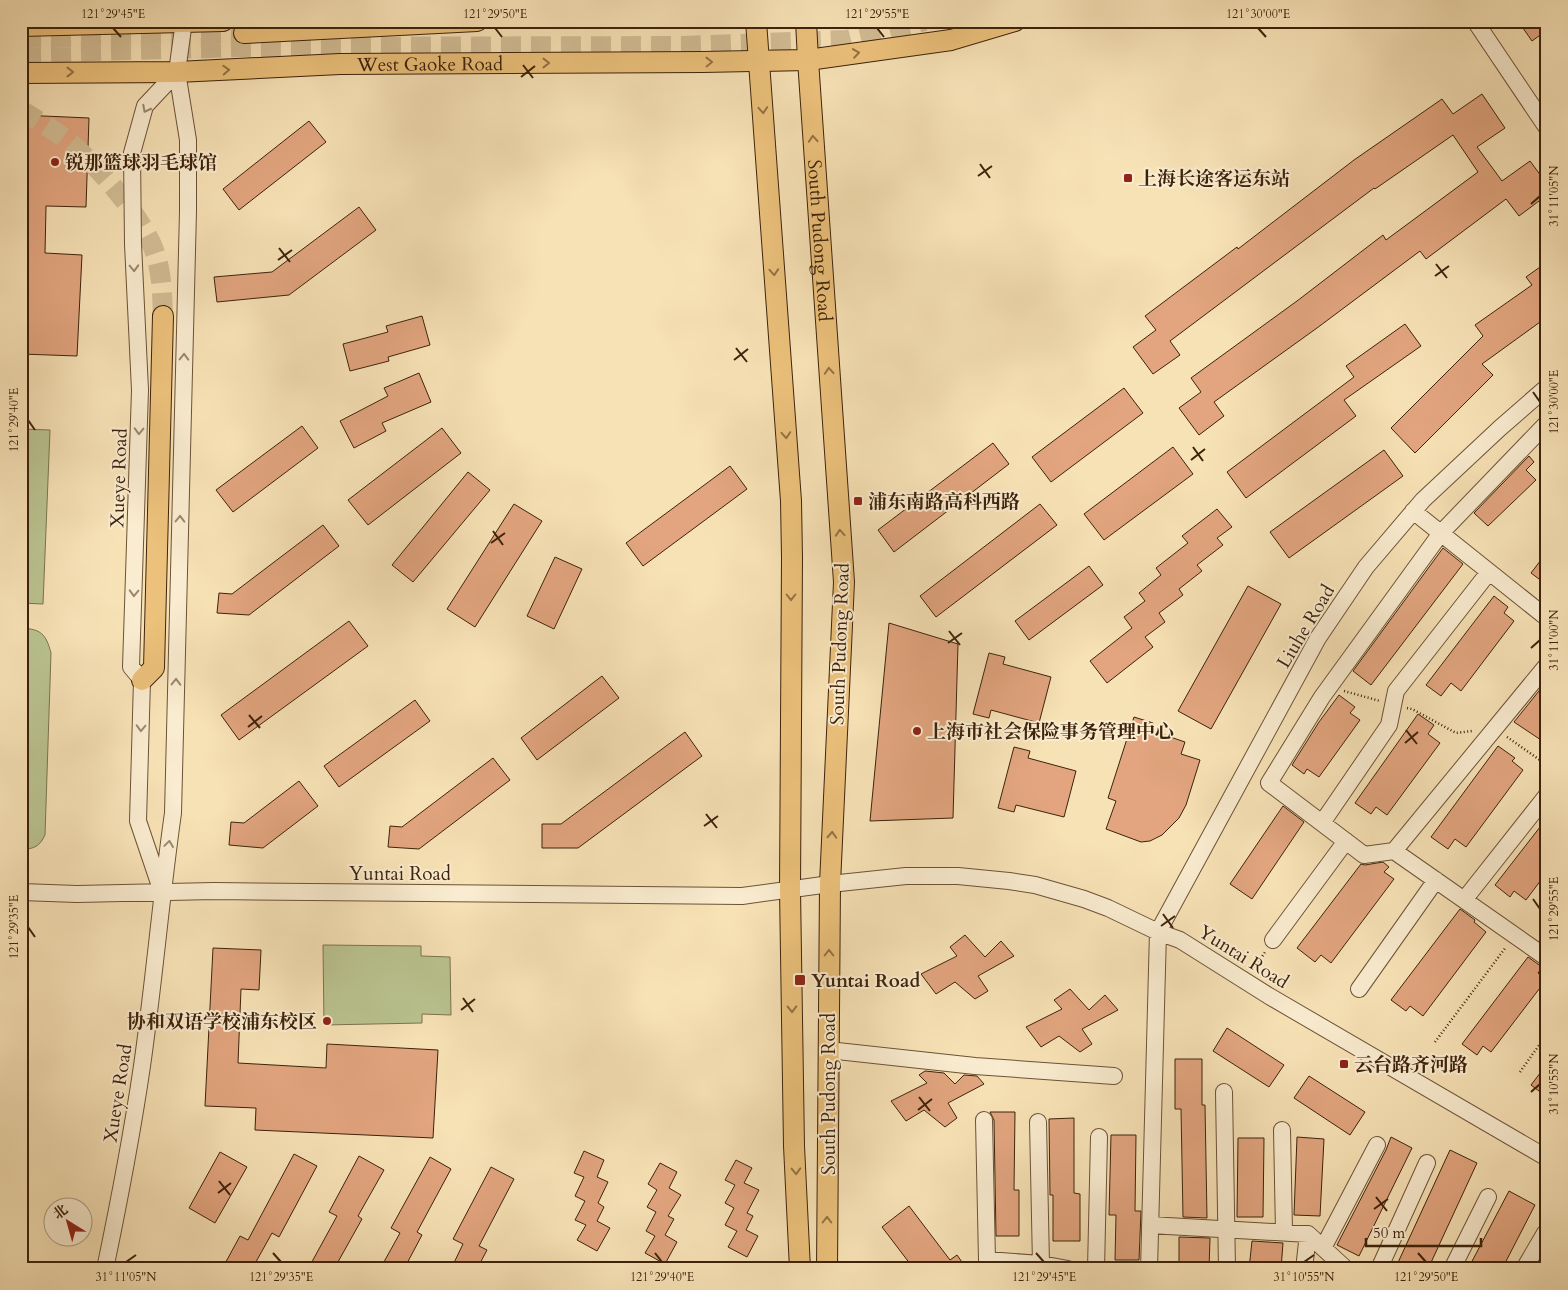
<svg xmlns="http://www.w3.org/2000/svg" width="1568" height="1290" font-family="Cardo,'Noto Serif SC',serif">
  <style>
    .green { fill: #bac490; stroke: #7c734e }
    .building { fill: #e2a57f; stroke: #3d220b }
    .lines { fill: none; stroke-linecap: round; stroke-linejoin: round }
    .major-tunnel { stroke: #d2bc94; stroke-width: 20; stroke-dasharray: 20 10; stroke-linecap: butt }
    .minor-casing { stroke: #6c5236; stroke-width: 18 }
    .major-casing { stroke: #3d220b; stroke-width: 22 }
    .path { stroke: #3d220b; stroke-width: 2.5; stroke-dasharray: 1 2.5; stroke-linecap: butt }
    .minor { stroke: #faecd0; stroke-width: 16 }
    .major { stroke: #ecc17b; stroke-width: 20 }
    .oneway { stroke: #947243 }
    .oneway2 { stroke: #9c876e }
    .ticks { fill: none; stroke: #3d220b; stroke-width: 2 }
    .poi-dot { fill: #8f2418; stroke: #faecd0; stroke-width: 2 }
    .labels { text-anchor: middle; stroke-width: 4; stroke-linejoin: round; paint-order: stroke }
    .street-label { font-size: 19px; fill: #3d220b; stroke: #faecd0 }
    .poi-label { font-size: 19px; font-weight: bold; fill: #3d220b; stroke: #faecd0; text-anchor: start }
    .neatline { fill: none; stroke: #3d220b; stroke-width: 2 }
    .ticks-label { font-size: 12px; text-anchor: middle; fill: #3d220b }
  </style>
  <rect width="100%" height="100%" fill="#f7e2b6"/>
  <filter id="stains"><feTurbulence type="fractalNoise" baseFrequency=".004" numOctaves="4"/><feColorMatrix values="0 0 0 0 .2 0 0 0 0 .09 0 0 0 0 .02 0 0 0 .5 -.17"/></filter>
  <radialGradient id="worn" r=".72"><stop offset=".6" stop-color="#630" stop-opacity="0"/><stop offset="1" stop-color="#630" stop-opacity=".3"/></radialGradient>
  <!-- green -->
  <path class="green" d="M21 429 50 430 43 604 21 603Z
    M21 628C41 629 46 634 51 653L45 835C39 847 35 848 22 850Z
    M323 945 421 946V956L450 957 451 1015 422 1014V1023L324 1025Z"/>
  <!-- building -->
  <path class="building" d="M1518 21H1547V30L1532 41Z
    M1482 94 1505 128 1477 147 1502 181 1530 161 1547 184V195L1519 216 1506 199 1426 259 1420 251 1317 328 1214 402 1224 416 1199 435 1179 408 1201 392 1191 378 1297 301 1383 235 1386 240 1478 172 1453 135 1375 189 1374 188 1170 341 1180 355 1153 374 1133 347 1156 330 1145 316 1237 247 1238 249 1354 160 1442 99 1453 114Z
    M21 115 89 118 86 207 46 206 45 253 82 255 77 356 21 354Z
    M309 121 326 142 239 210 223 189Z
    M359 207 376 230 289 295 217 302 214 277 272 272Z
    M1547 262V317L1482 364 1493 375 1415 453 1391 428 1483 336 1475 325 1532 285 1526 277Z
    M422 316 430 345 388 357 389 361 350 371 343 344 388 332 386 326Z
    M1405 324 1421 346 1344 400 1356 416 1246 498 1227 472 1354 377 1346 366Z
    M419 373 431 402 382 423 386 431 354 448 340 421 388 396 384 388Z
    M1124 388 1143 413 1051 482 1032 457Z
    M302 426 318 448 233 512 216 490Z
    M442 428 461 453 368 525 348 500Z
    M993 443 1009 464 894 552 878 530Z
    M1173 447 1193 474 1104 540 1084 514Z
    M1384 450 1403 476 1289 558 1270 532Z
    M1529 456 1534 462 1526 470 1536 480 1488 526 1474 513Z
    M730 466 747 489 643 566 626 543Z
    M468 472 490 490 413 582 392 565Z
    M514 504 542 521 475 627 447 609Z
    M1040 504 1057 525 936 617 920 596Z
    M1217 509 1232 527 1217 538 1223 545 1197 565 1202 571 1179 589 1183 595 1159 613 1165 622 1145 637 1153 647 1107 683 1090 661 1132 628 1124 617 1145 601 1139 593 1161 575 1156 568 1188 543 1182 536Z
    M323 525 339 546 249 615 217 613 219 593 232 594Z
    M1443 548 1463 564 1371 685 1353 671Z
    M1547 552V585L1531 573Z
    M555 557 582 569 554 629 527 616Z
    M1089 566 1103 585 1029 640 1015 621Z
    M1248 586 1281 604 1211 729 1178 711Z
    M1494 596 1508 607 1504 613 1514 621 1461 691 1451 683 1441 696 1426 685Z
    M349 621 368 646 239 740 221 715Z
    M889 623 958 644 953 818 870 821Z
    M989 653 1005 657 1003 664 1051 677 1039 723 991 710 989 718 973 714Z
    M602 676 619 698 537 760 521 738Z
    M1547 681V744L1514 722Z
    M1339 695 1355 707 1350 713 1360 720 1319 777 1307 769 1304 774 1292 765 1319 722Z
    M415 700 430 721 339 787 324 766Z
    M1418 714 1434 725 1428 734 1440 743 1387 815 1376 807 1371 814 1355 803Z
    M1134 717 1153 723 1150 730 1185 742 1181 754 1200 760 1186 805 1179 818 1162 835 1150 841 1141 842 1106 829 1116 801 1108 798Z
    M685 732 702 756 578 848H542V824H561Z
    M1498 746 1515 758 1512 761 1523 770 1466 847 1455 839 1448 849 1431 837Z
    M1014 747 1030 751 1028 758 1076 771 1064 817 1016 805 1014 812 998 808Z
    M493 758 510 780 419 849 388 847 390 826 402 827Z
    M299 781 318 806 263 848 229 845 231 822 244 823Z
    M1283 806 1304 822 1252 899 1230 884Z
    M1547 818V872L1526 900 1514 891 1510 897 1495 885Z
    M1383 862 1389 867 1384 872 1394 879 1331 963 1321 955 1315 962 1297 948 1361 864 1365 865Z
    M1460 909 1475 920 1474 922 1486 932 1423 1016 1410 1006 1406 1011 1391 1000Z
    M965 935 985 957 1001 941 1014 956 978 976 988 991 975 999 955 982 936 994 921 974 957 956 950 947Z
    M213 948 261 950 259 990 241 989 238 1063 326 1068 327 1044 438 1050 433 1138 255 1130 256 1108 205 1106Z
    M1528 957 1542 967 1538 973 1546 980 1491 1052 1483 1046 1477 1055 1462 1044Z
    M1070 989 1089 1010 1105 995 1118 1010 1082 1029 1092 1044 1080 1052 1059 1036 1041 1047 1026 1027 1062 1009 1054 1000Z
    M1227 1028 1284 1065 1269 1087 1213 1051Z
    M1175 1059H1202V1105H1205L1207 1218 1183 1217 1181 1109H1175Z
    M1547 1064V1097L1531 1085Z
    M925 1071 944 1073 955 1084 964 1075 977 1076 984 1084 948 1103 957 1118 945 1127 924 1110 906 1121 891 1101 927 1083 919 1075Z
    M1309 1076 1365 1112 1350 1135 1294 1098Z
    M990 1112H1015L1014 1190H1019V1236H996L994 1120Z
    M1074 1118V1193L1080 1194V1241H1053V1195H1050L1049 1119Z
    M1111 1135H1136L1135 1211H1141L1139 1260H1115L1116 1215H1109Z
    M1297 1137 1324 1139 1320 1216 1294 1215Z
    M1391 1137 1412 1148 1359 1256 1337 1245 1386 1150Z
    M1238 1138H1264L1263 1217H1237Z
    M1450 1150 1477 1163 1428 1269H1395Z
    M584 1151 604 1160 597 1177 608 1182 598 1203 604 1207 597 1221 610 1228 597 1251 577 1240 586 1225 575 1220 585 1201 575 1196 584 1177 574 1173Z
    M220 1152 247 1167 215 1223 189 1208Z
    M294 1154 317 1166 279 1237 272 1233 252 1269H222L240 1236 248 1240Z
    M359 1156 384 1170 358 1216 362 1219 334 1269H308L337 1216 329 1212Z
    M430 1157 451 1169 417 1232 422 1235 404 1269H380L400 1233 391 1228Z
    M736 1160 752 1168 744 1183 759 1190 747 1213 753 1216 746 1230 758 1236 747 1257 728 1247 737 1231 725 1225 734 1208 725 1203 735 1185 725 1180Z
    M660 1163 677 1172 669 1188 681 1195 668 1216 674 1219 665 1235 677 1242 665 1264 645 1253 655 1236 646 1231 656 1212 647 1207 657 1190 648 1184Z
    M491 1167 514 1179 479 1246 487 1250 477 1269H451L463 1244 453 1239Z
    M1509 1191 1535 1205 1502 1269H1468Z
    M909 1206 950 1260 957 1255 967 1269H914L882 1227Z
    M1179 1237 1210 1238 1209 1269H1179Z
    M1252 1241 1283 1243 1281 1269H1249Z"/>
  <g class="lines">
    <!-- major-tunnel -->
    <path class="major-tunnel" d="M21 38 244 33
      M21 53 244 47 683 46 847 40 925 21
      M21 110C37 120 54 130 69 142 98 166 137 211 152 245 162 268 162 292 163 316"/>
    <!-- minor casing -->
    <g class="minor-casing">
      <path id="minor" d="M1475 21 1547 128
        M1413 511 1547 618
        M1547 665 1394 851 1547 958
        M1322 823 1389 725 1396 691 1489 572
        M1394 851 1364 855 1269 783 1322 697 1441 533 1547 423
        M161 889 138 821 142 680 131 667 140 390 133 244 132 153 145 106 177 72
        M21 892 77 894 214 891 742 896 830 884 906 876H958L1009 881 1035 885 1084 899 1108 908 1158 932 1180 940 1269 996 1547 1158
        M1464 900 1547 795
        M1273 940 1346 841
        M1359 989 1436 880
        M828 1050 975 1066 1114 1076
        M1224 1092 1227 1269
        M984 1120 987 1260 1041 1264 1068 1269
        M1038 1122 1041 1264
        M1282 1130 1284 1232
        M1150 1225 1308 1234 1346 1269
        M1323 1248 1377 1145
        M105 1269C119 1202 132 1134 142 1066 154 982 161 897 173 813L188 211V140L177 72 184 21
        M1096 1269 1099 1137
        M1149 1269 1158 932 1318 638 1366 567 1423 500 1500 428 1547 387
        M1304 1269 1308 1234
        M1379 1269 1427 1163
        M1452 1269 1488 1197
        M1524 1269 1545 1233"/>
    </g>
    <!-- major casing -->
    <g class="major-casing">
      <g id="major">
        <path d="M756 21 791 501 792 557 790 890 794 1146 800 1269"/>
        <path id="s1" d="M806 21 808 60 844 582 830 884 827 1269"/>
        <path d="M21 26 223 21"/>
        <path d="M244 33 477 21"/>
        <path id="s2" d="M21 73 177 72 340 64 703 62 808 60 951 40 1015 21"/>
        <path d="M142 680 154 668 163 316"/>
      </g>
    </g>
    <!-- path -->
    <path class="path" d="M1344 691 1380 701
      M1407 708 1412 709 1456 733 1472 731
      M1507 737 1547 765
      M1541 934 1547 927
      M1255 968 1265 952
      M1435 1042 1506 947
      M1520 1072 1547 1034"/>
    <!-- minor -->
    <use href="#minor" class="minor"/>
    <!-- major -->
    <use href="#major" class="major"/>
  </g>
  <!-- one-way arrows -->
  <defs><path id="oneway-chevron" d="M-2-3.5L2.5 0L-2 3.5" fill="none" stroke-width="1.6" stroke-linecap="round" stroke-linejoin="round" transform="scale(1.25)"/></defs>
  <g class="oneway">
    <use href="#oneway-chevron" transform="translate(856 53) rotate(-8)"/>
    <use href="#oneway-chevron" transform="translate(709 62) rotate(-1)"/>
    <use href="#oneway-chevron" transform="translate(546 63)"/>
    <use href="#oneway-chevron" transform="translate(226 70) rotate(-3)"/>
    <use href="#oneway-chevron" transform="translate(70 72)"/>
    <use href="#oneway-chevron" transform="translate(763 110) rotate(86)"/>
    <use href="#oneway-chevron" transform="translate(813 139) rotate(-94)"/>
    <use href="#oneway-chevron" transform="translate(774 272) rotate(86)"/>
    <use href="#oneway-chevron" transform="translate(829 371) rotate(-94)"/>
    <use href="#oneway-chevron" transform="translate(786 435) rotate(86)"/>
    <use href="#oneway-chevron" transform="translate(840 533) rotate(-94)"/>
    <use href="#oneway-chevron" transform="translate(791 597) rotate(90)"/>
    <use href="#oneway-chevron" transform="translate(832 835) rotate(-87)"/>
    <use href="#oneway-chevron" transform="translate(829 953) rotate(-90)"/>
    <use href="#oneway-chevron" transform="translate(792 1009) rotate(89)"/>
    <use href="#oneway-chevron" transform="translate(796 1171) rotate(88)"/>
    <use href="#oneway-chevron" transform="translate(827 1220) rotate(-90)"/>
  </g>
  <g class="oneway2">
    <use href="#oneway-chevron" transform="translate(146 109) rotate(117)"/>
    <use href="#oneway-chevron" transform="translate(134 268) rotate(88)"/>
    <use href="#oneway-chevron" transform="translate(184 357) rotate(-89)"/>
    <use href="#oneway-chevron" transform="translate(139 431) rotate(92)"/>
    <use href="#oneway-chevron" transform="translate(180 519) rotate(-89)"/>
    <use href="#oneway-chevron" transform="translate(134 593) rotate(92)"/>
    <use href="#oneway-chevron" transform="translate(176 682) rotate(-89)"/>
    <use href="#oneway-chevron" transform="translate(141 728) rotate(92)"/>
    <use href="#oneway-chevron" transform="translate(169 844) rotate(-82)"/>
  </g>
  <!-- ticks -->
  <path class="ticks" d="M113 28 121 37M495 28 502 37M877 28 884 37M1258 28 1266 37M523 65 533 78M521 77 535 66M980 164 990 178M978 176 992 166M1531 204 1540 196M279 248 290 262M278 260 292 250M1436 264 1447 278M1435 276 1449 266M736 348 747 362M734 360 748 349M1533 392 1540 402M28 420 35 430M1193 447 1203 461M1191 460 1205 449M493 531 503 545M491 543 505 533M949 631 960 645M948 643 962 633M1531 648 1540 640M249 715 260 728M248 727 262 716M1406 730 1417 744M1405 743 1418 732M706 814 717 828M704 826 718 816M1533 899 1540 909M1163 914 1173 928M1161 926 1175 916M28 927 35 937M463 998 473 1012M461 1010 475 999M1531 1092 1540 1084M919 1097 930 1111M918 1110 932 1099M219 1181 230 1195M218 1193 231 1183M1376 1197 1387 1211M1374 1209 1388 1199M273 1253 281 1262M655 1253 662 1262M1036 1253 1044 1262M1418 1253 1426 1262M126 1262 136 1255M1304 1262 1314 1255"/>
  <!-- markers -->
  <g class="poi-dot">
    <circle cx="55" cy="162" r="5"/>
    <rect x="1123" y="173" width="10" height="10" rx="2.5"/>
    <rect x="853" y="496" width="10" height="10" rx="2.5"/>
    <circle cx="917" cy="731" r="5"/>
    <rect x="794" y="974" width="12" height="12" rx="2.5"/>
    <circle cx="327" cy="1021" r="5"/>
    <rect x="1339" y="1059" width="10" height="10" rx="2.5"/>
  </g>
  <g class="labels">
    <!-- street labels -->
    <g class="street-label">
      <text dy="7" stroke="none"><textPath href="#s2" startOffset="409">West Gaoke Road</textPath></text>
      <text dy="7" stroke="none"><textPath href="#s1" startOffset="220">South Pudong Road</textPath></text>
      <text transform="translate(118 478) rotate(-88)" y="7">Xueye Road</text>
      <text transform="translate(1305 626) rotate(-59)" y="7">Liuhe Road</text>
      <text transform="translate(839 644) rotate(-88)" y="7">South Pudong Road</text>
      <text x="400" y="880">Yuntai Road</text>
      <text transform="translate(1244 956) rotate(32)" y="7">Yuntai Road</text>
      <text transform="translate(117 1093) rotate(-81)" y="7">Xueye Road</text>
      <text transform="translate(828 1094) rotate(-90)" y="7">South Pudong Road</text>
    </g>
    <!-- poi labels -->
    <g class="poi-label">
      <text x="65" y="169">锐那篮球羽毛球馆</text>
      <text x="1138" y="185">上海长途客运东站</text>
      <text x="868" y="508">浦东南路高科西路</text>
      <text x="927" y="738">上海市社会保险事务管理中心</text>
      <text x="811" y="987">Yuntai Road</text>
      <text x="317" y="1028" text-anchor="end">协和双语学校浦东校区</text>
      <text x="1354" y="1071">云台路齐河路</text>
    </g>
  </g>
  <!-- margin -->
  <rect width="1568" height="1290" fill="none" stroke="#f7e2b6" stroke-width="55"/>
  <!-- north arrow -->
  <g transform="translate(68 1222) rotate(323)"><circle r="24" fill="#faecd0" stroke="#ae9b81"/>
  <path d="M0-4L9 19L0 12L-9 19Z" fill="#8f2418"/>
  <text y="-8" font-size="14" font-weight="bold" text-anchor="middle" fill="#3d220b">北</text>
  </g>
  <!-- scale -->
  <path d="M1366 1238v8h115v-8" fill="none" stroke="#3d220b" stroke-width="2.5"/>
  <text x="1373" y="1238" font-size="15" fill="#3d220b" stroke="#faecd0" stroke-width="4" paint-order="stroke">50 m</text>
  <rect x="28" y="28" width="1512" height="1234" class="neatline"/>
  <g class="ticks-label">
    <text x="113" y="18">121°29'45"E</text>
    <text x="495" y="18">121°29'50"E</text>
    <text x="877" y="18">121°29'55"E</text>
    <text x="1258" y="18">121°30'00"E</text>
    <text transform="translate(1554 196) rotate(-90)" y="4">31°11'05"N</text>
    <text transform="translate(1554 402) rotate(-90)" y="4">121°30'00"E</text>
    <text transform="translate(14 420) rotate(-90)" y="4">121°29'40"E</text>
    <text transform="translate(1554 640) rotate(-90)" y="4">31°11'00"N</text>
    <text transform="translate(1554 909) rotate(-90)" y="4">121°29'55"E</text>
    <text transform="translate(14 927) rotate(-90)" y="4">121°29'35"E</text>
    <text transform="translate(1554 1084) rotate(-90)" y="4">31°10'55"N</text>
    <text x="126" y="1281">31°11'05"N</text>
    <text x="281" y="1281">121°29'35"E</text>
    <text x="662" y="1281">121°29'40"E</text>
    <text x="1044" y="1281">121°29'45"E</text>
    <text x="1304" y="1281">31°10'55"N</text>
    <text x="1426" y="1281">121°29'50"E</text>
  </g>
  <rect width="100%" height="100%" filter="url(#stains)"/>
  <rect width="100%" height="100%" fill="url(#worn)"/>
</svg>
